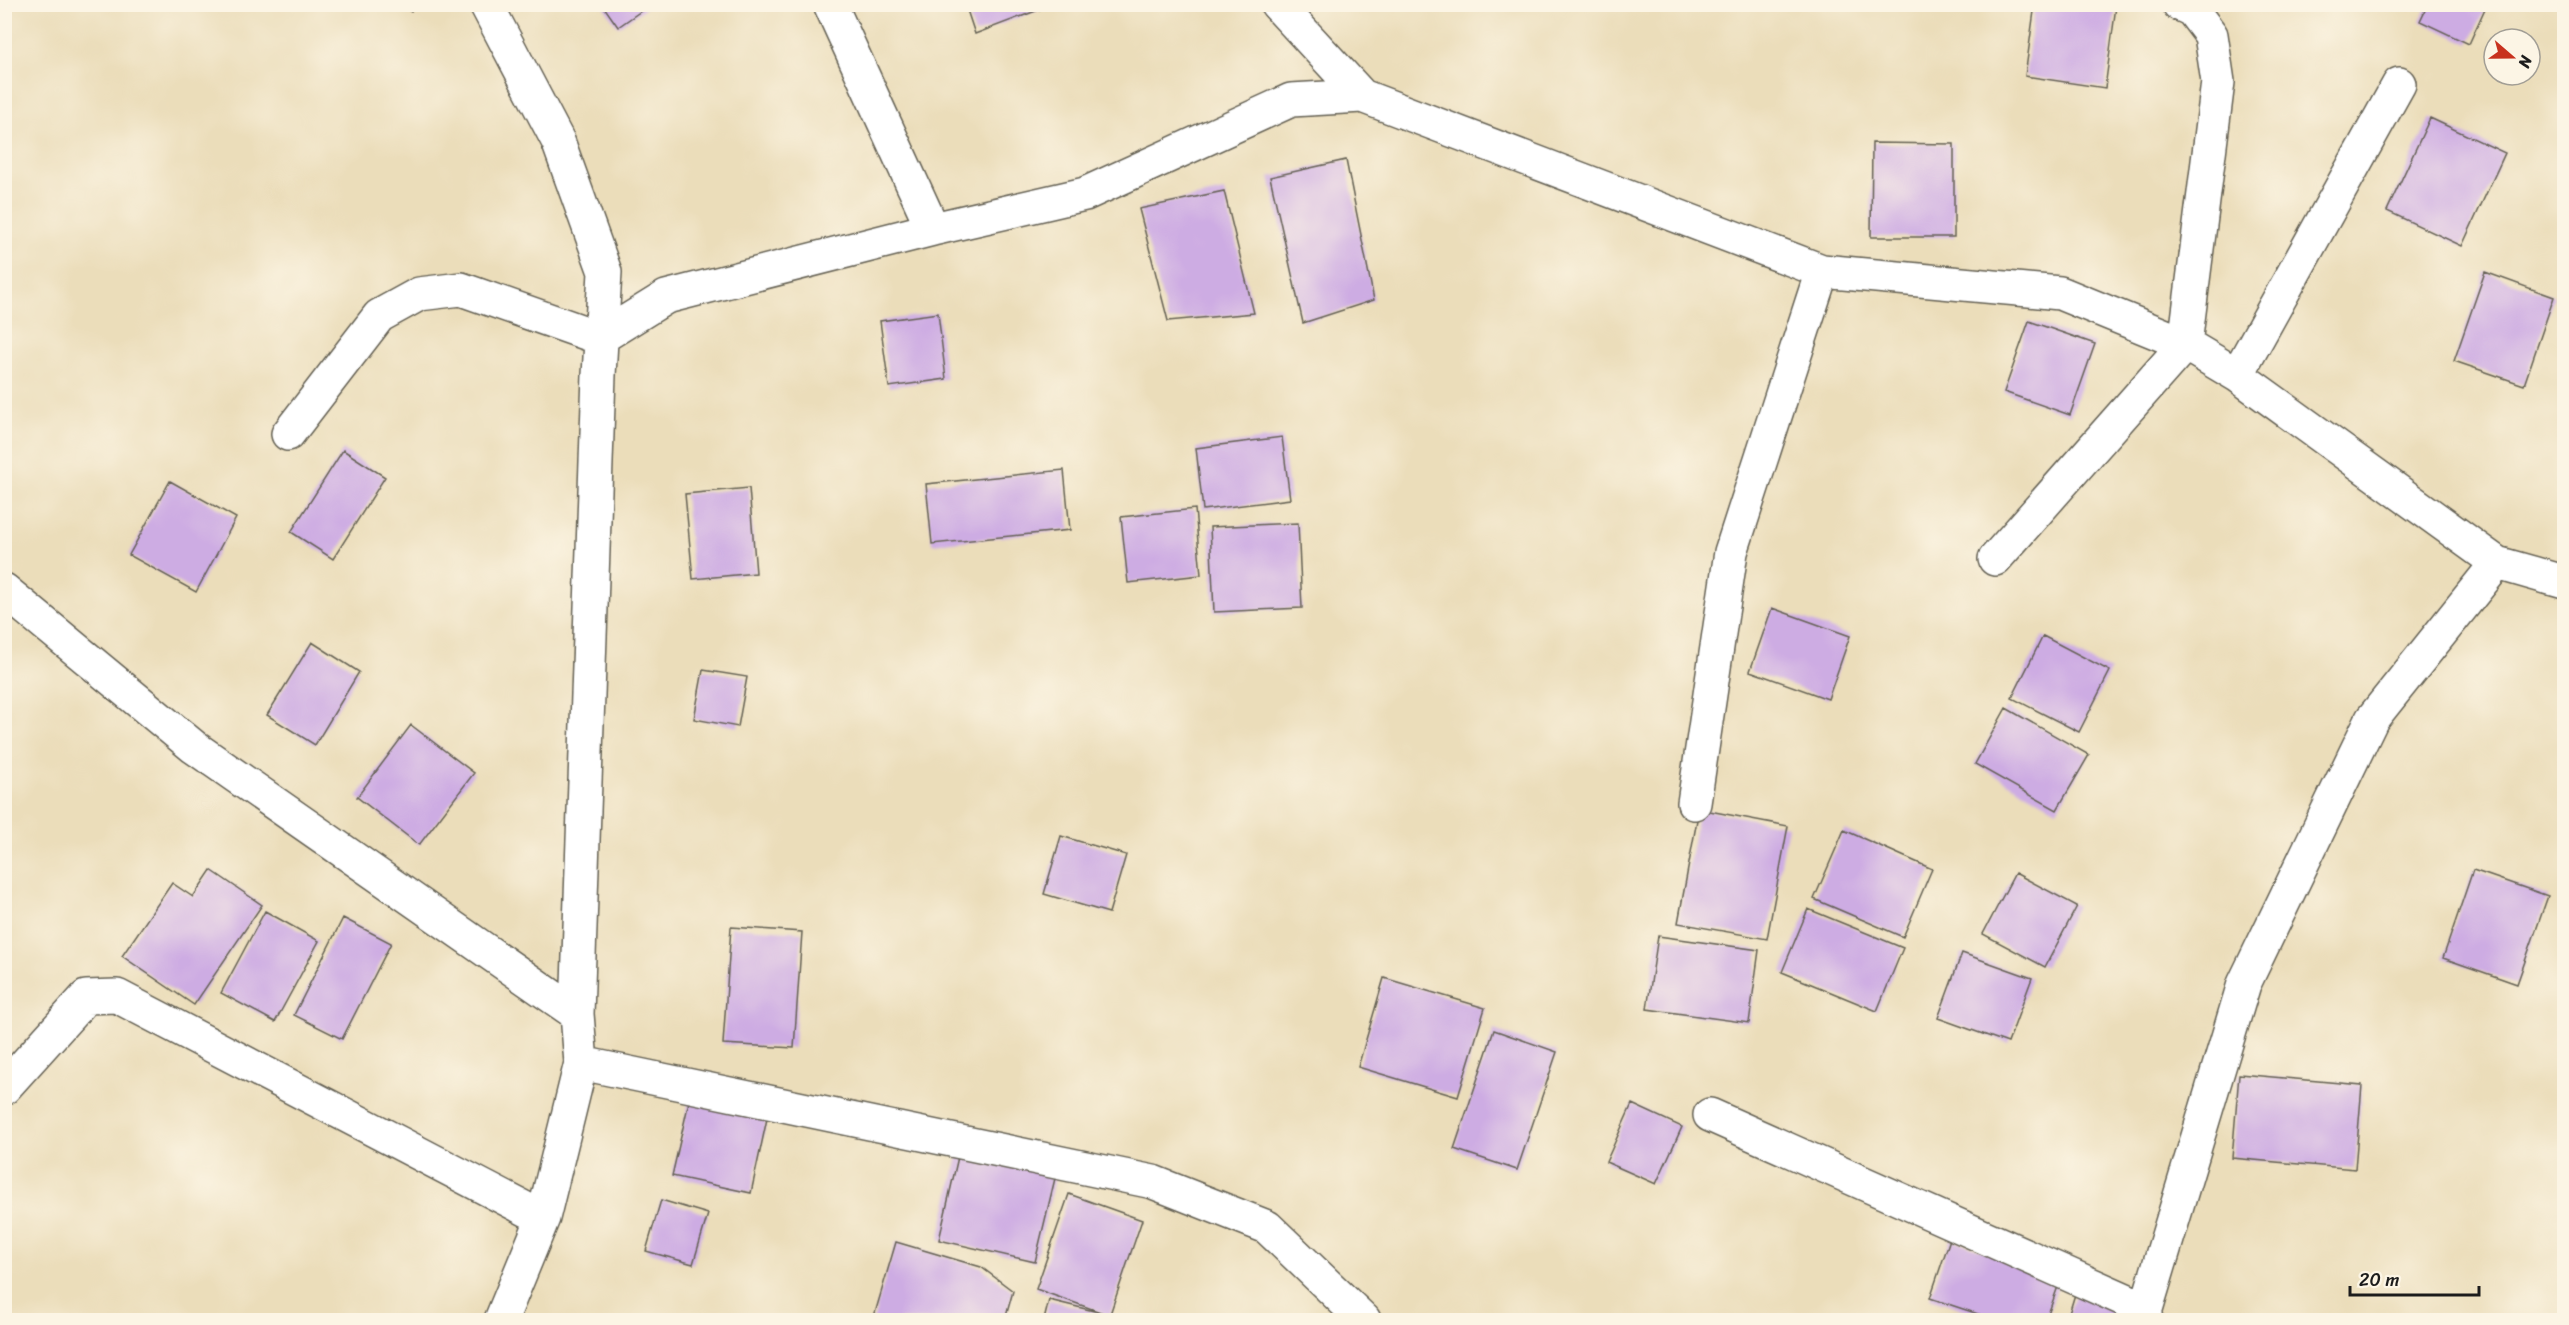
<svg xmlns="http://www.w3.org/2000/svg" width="2569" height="1325" font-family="Sriracha,sans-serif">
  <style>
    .building { fill: #cdace3 }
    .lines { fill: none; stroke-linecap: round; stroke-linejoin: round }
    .minor-casing { stroke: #646053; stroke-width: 36 }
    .minor { stroke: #fff; stroke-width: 33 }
  </style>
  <rect width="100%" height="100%" fill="#fcf5e5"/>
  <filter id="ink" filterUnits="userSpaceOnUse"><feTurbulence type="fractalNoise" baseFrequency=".0167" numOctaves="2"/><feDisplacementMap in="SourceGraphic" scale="12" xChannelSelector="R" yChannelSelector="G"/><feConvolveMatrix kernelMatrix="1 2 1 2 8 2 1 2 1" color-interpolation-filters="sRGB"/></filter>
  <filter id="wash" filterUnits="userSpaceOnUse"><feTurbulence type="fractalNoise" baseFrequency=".008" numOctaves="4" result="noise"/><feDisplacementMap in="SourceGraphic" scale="24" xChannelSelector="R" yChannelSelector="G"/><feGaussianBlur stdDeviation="1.35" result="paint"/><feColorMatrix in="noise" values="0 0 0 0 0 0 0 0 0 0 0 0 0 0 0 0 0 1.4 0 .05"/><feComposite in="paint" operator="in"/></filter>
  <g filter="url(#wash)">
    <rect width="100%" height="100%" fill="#ebddba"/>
    <g id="blocks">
      <!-- building -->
      <path class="building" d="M399 4H415L411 12Z
        M602 4H651L618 27Z
        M965 4H1039L1041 9 975 34Z
        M2035 4 2116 6 2105 88 2025 76Z
        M2428 4H2487L2469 44 2420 21Z
        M2430 118 2505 153 2462 246 2387 211Z
        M1872 143 1954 144V237H1871Z
        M1346 160 1374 300 1303 323 1270 177Z
        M1224 191 1254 313 1168 321 1139 209Z
        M2485 272 2554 297 2524 385 2454 361Z
        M938 313 946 379 889 387 880 321Z
        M2029 321 2095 344 2070 415 2004 392Z
        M1282 437 1290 499 1203 510 1196 448Z
        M343 450 385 477 333 559 291 532Z
        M1064 470 1070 530 932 544 926 484Z
        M170 481 236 518 196 592 129 555Z
        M749 488 756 573 693 579 685 494Z
        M1195 509 1201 575 1128 583 1121 517Z
        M1298 523 1302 608 1214 612 1210 527Z
        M1772 608 1850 636 1828 699 1750 671Z
        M2043 636 2110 671 2079 732 2012 698Z
        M312 642 359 672 315 745 267 715Z
        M703 670 747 677 738 727 694 719Z
        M2006 708 2089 755 2057 810 1975 764Z
        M411 725 474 773 419 845 357 797Z
        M1699 809 1788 826 1767 939 1678 923Z
        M1844 830 1932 869 1903 937 1814 899Z
        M1061 836 1126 855 1109 913 1044 894Z
        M211 870 262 905 194 1005 122 956 172 883 193 897Z
        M2473 870 2548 896 2517 984 2443 958Z
        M2015 873 2077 906 2045 967 1983 934Z
        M1808 909 1903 948 1877 1011 1782 972Z
        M265 911 319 941 275 1022 221 993Z
        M343 918 391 943 342 1039 294 1015Z
        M731 927 802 932 794 1048 723 1044Z
        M1658 936 1759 950 1749 1023 1647 1009Z
        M1962 953 2032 978 2008 1043 1938 1018Z
        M1384 978 1485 1008 1458 1097 1358 1067Z
        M1494 1030 1557 1052 1517 1170 1454 1149Z
        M2239 1074 2362 1085 2355 1169 2232 1158Z
        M690 1097 768 1114 751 1193 672 1176Z
        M1632 1104 1682 1127 1656 1184 1606 1162Z
        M960 1148 1057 1170 1035 1262 939 1240Z
        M1069 1194 1142 1220 1108 1320H1044L1049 1300 1106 1314 1036 1289Z
        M661 1200 708 1214 693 1264 646 1251Z
        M1950 1239 2061 1278 2046 1320H1996L1930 1298Z
        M896 1242 981 1267 1013 1291 1005 1320H873Z
        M2076 1291 2129 1307 2125 1320H2067Z"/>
    </g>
  </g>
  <g filter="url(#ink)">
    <use href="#blocks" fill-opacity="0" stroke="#646053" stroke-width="1.5"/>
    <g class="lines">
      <!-- minor casing -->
      <g class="minor-casing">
        <path id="minor" d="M486 4 558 141 605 272 599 375 577 1014 581 1063 543 1218 501 1320
          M830 4 933 229
          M1277 4 1362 96
          M600 338 666 297 933 229 1085 194 1291 100 1362 96 1822 271 2060 293 2185 344 2237 375 2497 563 2564 582
          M2237 375 2399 84
          M288 434 379 316 419 294 461 289 600 338
          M1995 559 2185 344 2218 82 2211 35 2192 10 2179 4
          M4 590 194 747 577 1014
          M1694 803 1731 552 1822 271
          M581 1063 1153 1182 1267 1227 1364 1320
          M4 1088 86 997 117 996 543 1218
          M1710 1115 2146 1309
          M2146 1320V1309L2244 984 2372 719 2497 563"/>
      </g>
      <!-- minor -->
      <use href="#minor" class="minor"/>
    </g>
  </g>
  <!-- margin -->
  <rect width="2569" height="1325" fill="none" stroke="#fcf5e5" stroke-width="24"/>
  <!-- north arrow -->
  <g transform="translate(2512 57) rotate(110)"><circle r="28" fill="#fcf5e5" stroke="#a29e95" stroke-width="1.5"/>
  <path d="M0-4.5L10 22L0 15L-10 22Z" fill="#c8321e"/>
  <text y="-9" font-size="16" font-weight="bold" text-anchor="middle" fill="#1c1c1c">N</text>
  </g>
  <!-- scale -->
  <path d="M2350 1286v9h129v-9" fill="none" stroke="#1c1c1c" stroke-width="3"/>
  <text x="2359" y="1286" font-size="18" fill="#1c1c1c" stroke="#fcf5e5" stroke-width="4.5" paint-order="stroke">20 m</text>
</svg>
